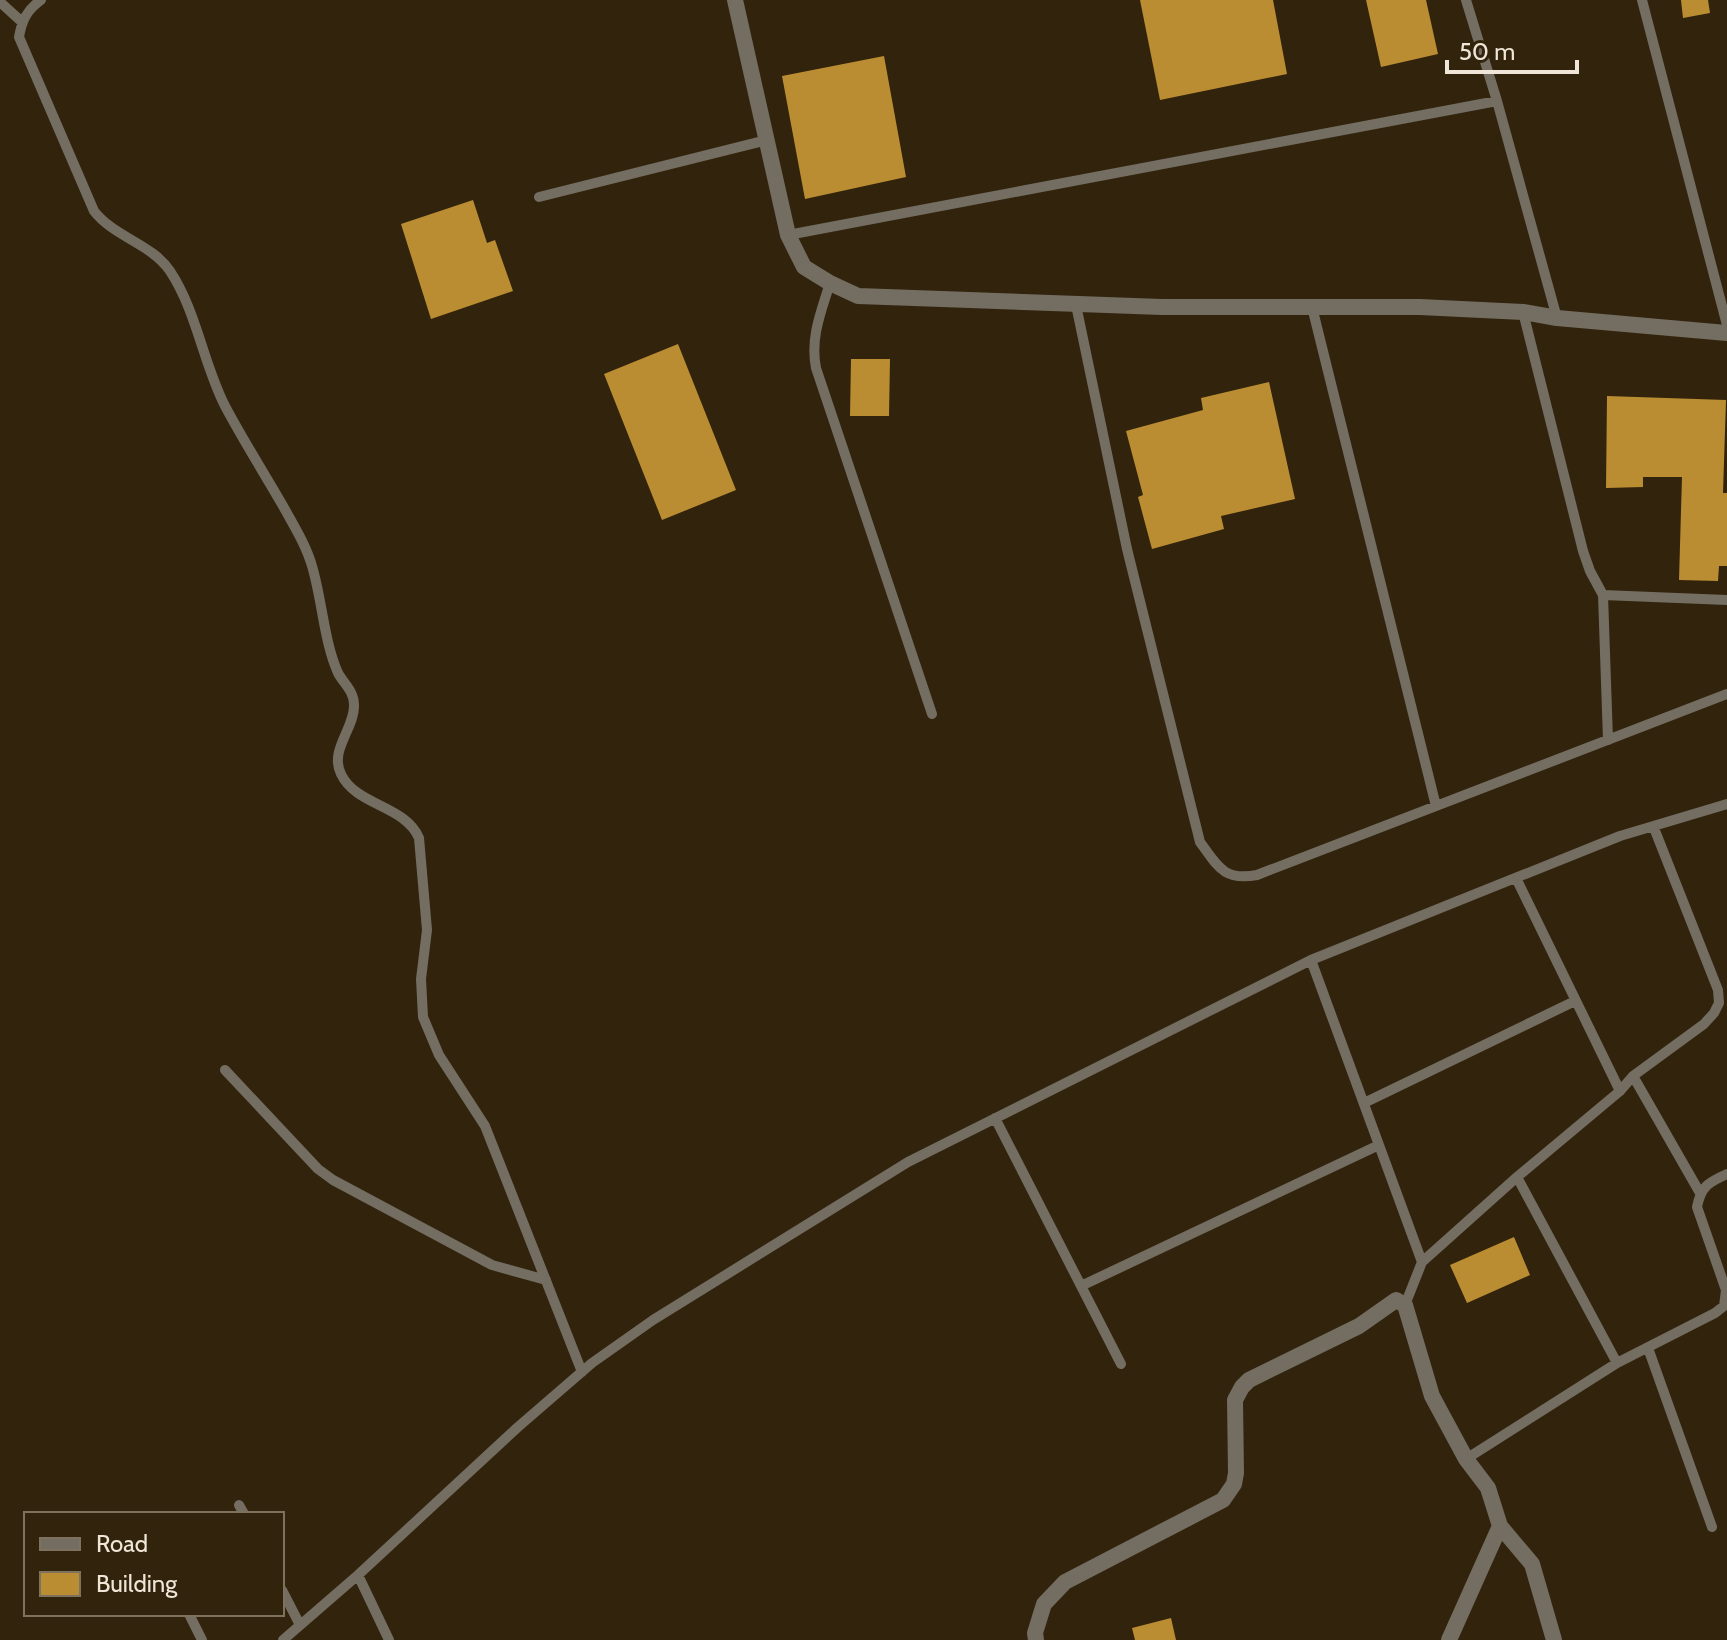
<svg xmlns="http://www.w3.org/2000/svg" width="1727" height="1640" font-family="Cabin,sans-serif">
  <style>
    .building { fill: #bb8d33 }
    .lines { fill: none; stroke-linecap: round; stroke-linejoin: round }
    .service { stroke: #746d62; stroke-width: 10 }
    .minor { stroke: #746d62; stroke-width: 16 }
  </style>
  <rect width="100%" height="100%" fill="#32240c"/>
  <!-- building -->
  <path class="building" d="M1140 0H1273L1287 74 1160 100Z
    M1366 0H1426L1438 54 1381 67Z
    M1681 0H1708L1710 13 1683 18Z
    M884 56 906 177 805 199 782 76Z
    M473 200 487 243 495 240 513 291 431 319 401 224Z
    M678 344 736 490 662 520 604 374Z
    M851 359H890L889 416H850Z
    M1269 382 1295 499 1221 516 1224 529 1152 549 1138 497 1143 495 1126 431 1203 410 1201 398Z
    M1607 396 1726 400 1723 493H1727V566H1719L1718 581 1679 580 1682 477H1643V487L1606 488Z
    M1514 1237 1530 1275 1467 1303 1450 1265Z
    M1171 1618 1176 1640H1135L1132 1628Z"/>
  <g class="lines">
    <!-- service -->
    <path class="service" d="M41 0C27 10 22 20 19 37L94 211C114 237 152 244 170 271 197 312 203 363 225 406 243 440 264 473 283 506 294 526 306 545 312 566 322 599 324 642 338 673 344 684 354 691 354 705 355 728 329 750 341 774 356 806 405 805 419 838L427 930 421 979 423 1017 439 1055 485 1126 582 1372
      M1466 0 1497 101 1557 318
      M1642 0 1727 325
      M0 2 22 22
      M539 197 767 140
      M788 235 1497 101
      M830 283C821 312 810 338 816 368L932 714
      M1076 305 1127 549 1200 842C1218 867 1224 881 1257 875L1727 694
      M1312 307 1436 806
      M1523 312 1583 551 1590 571 1603 595 1608 740
      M1603 595 1727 600
      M1516 878 1620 1091
      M1311 960 1422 1262
      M225 1070 318 1169 333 1180 492 1265 546 1280
      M1633 1076 1700 1193
      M1364 1103 1575 1001
      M995 1118 1121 1364
      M1517 1177 1617 1363
      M1081 1286 1379 1145
      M1405 1305 1422 1262 1517 1177 1620 1091 1633 1076 1704 1024 1714 1013 1719 1003 1718 990 1654 828
      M1648 1348 1712 1527
      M1466 1459 1617 1363 1715 1313 1724 1306 1726 1290 1697 1207C1701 1186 1709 1182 1727 1174
      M239 1505 244 1514
      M358 1575 389 1640
      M282 1590 300 1625
      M189 1614 202 1640
      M283 1640 358 1575 518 1427 592 1363 653 1320 908 1162 1311 960 1620 836 1727 804"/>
    <!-- minor -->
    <path class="minor" d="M735 0 788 235 804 267 830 283 858 296 1162 307H1420L1523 312 1557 318 1727 333
      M1036 1640 1035 1633 1044 1604 1065 1582 1223 1500 1234 1484 1236 1473 1235 1400 1242 1387 1249 1380 1359 1326 1396 1300 1405 1305 1432 1396 1466 1459 1488 1488 1500 1526 1532 1564 1554 1640
      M1449 1640 1500 1526"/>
  </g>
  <!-- legend -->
  <rect x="24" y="1512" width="260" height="104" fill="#32240c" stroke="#7e725e" stroke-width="2"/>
  <rect x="40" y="1538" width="40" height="12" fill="#746d62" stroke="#7e725e" stroke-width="2"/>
  <text x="96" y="1552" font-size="24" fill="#efe6d8">Road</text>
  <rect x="40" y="1572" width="40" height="24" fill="#bb8d33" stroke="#7e725e" stroke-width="2"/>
  <text x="96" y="1592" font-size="24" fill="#efe6d8">Building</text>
  <!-- scale -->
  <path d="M1447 60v12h130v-12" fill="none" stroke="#efe6d8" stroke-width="4"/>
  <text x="1459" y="60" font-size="24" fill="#efe6d8" stroke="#32240c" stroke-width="6" paint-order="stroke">50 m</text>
</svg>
